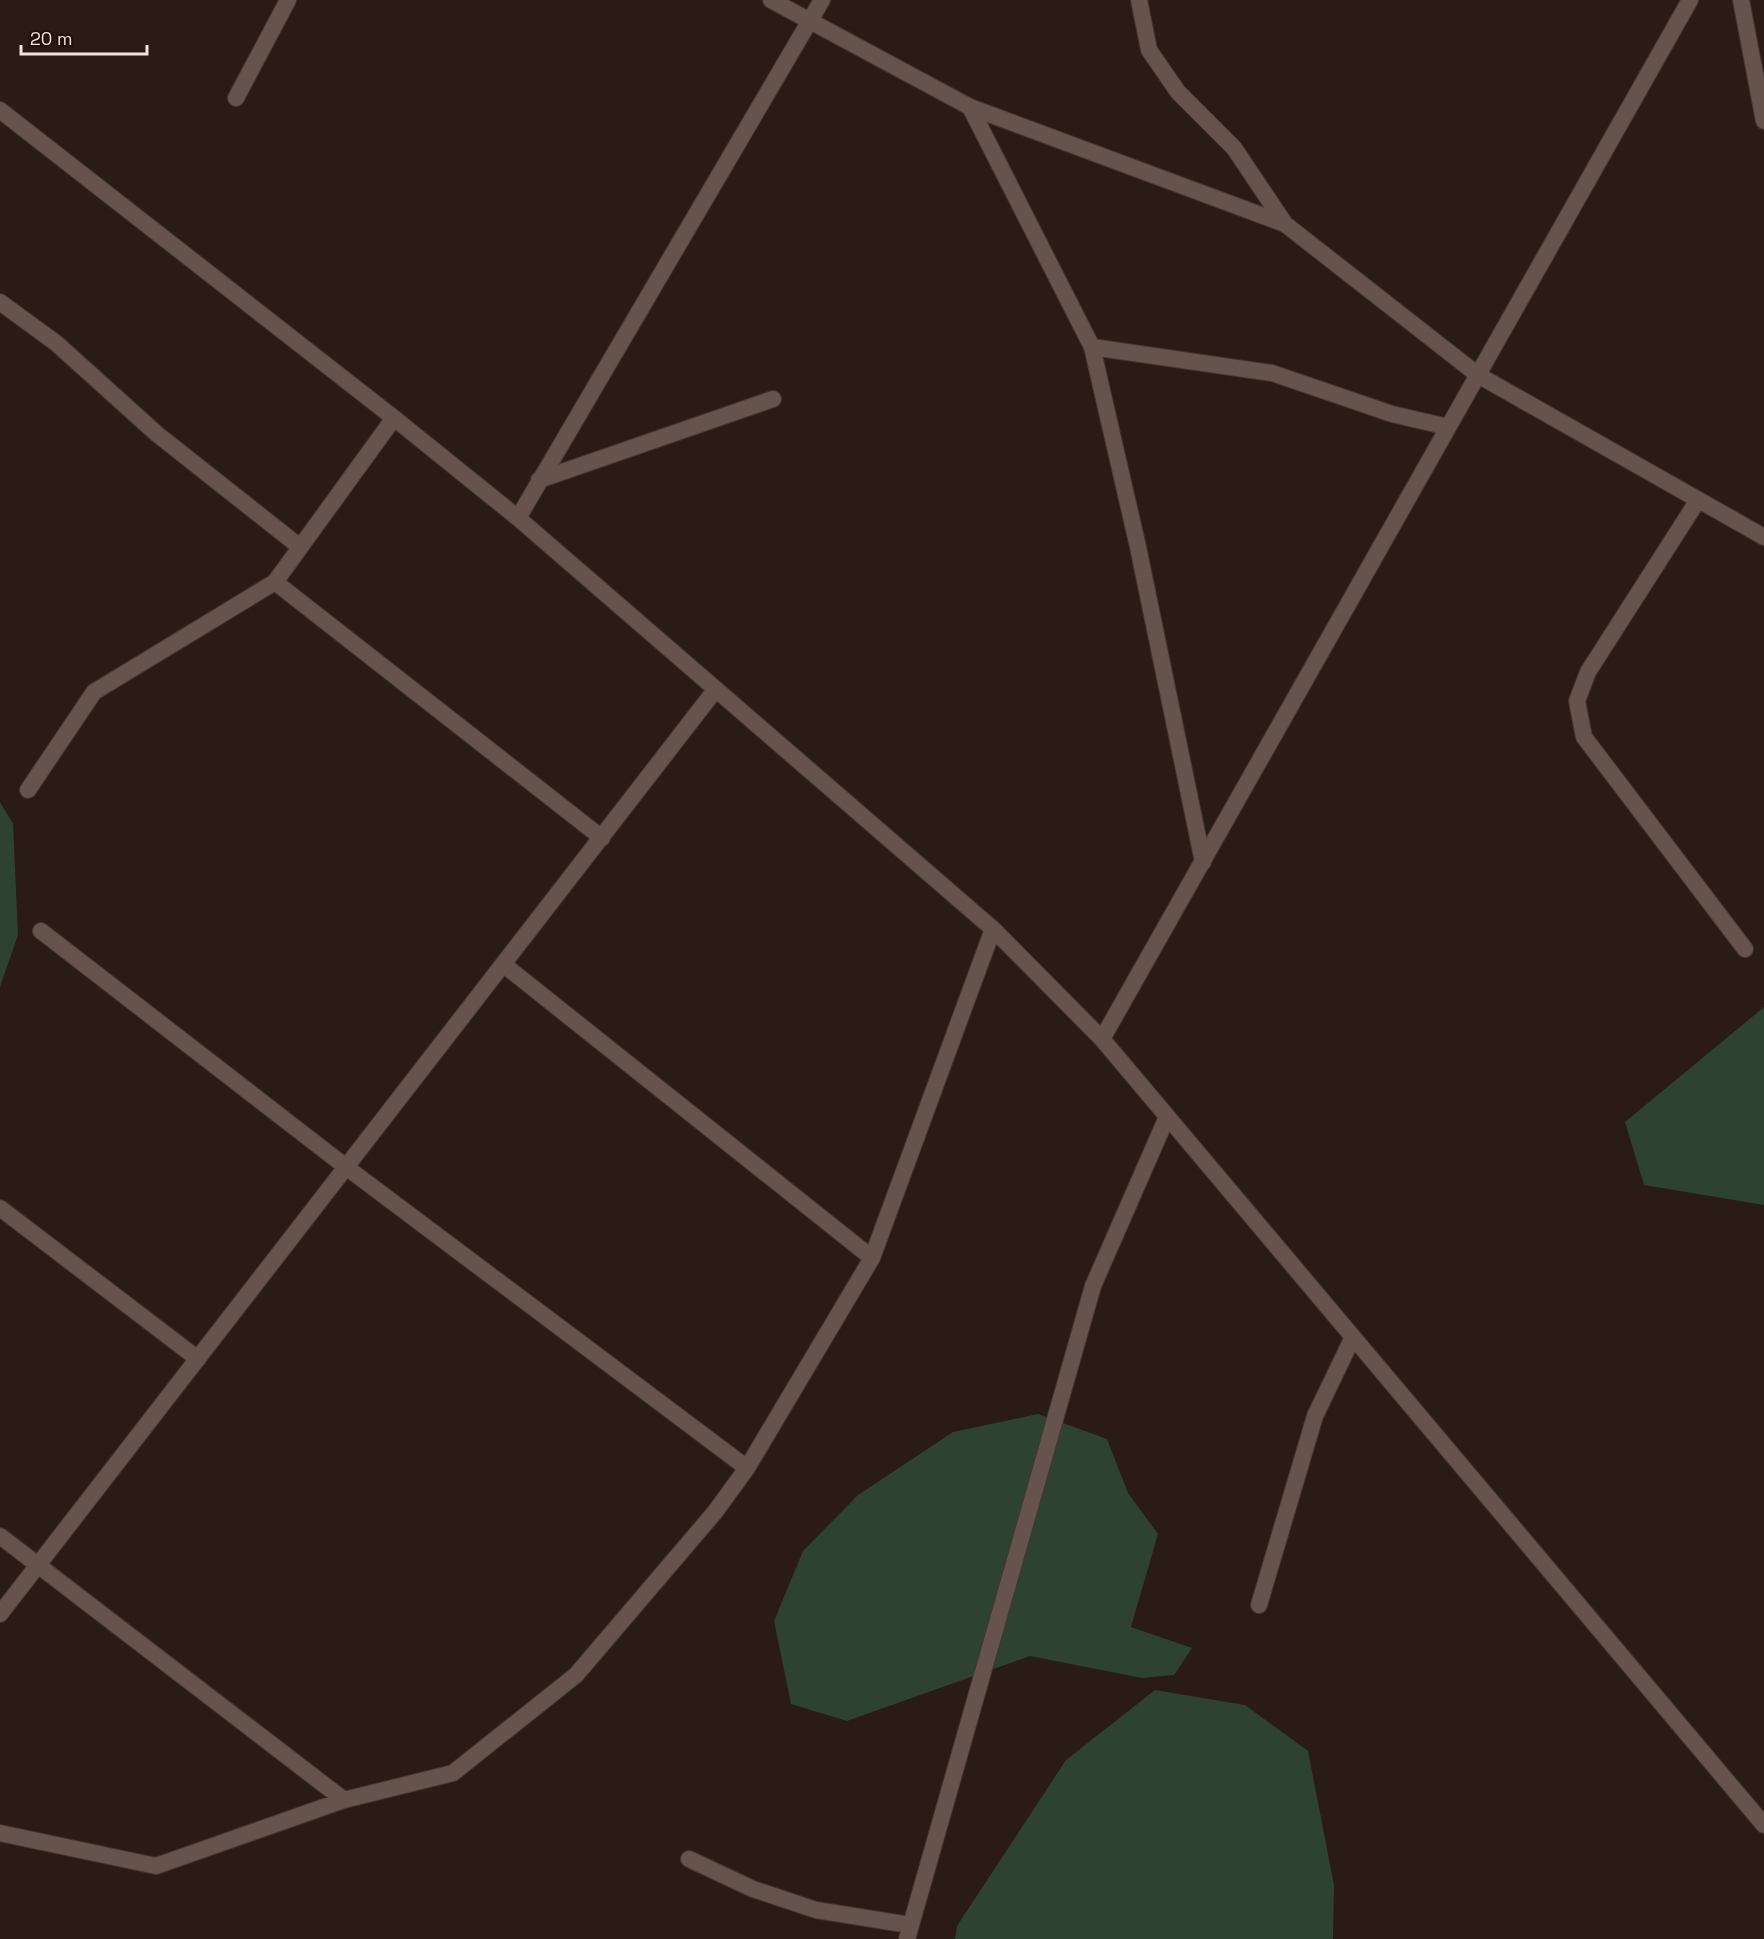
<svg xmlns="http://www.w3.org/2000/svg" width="1764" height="1939" font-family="'Space Grotesk',sans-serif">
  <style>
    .green { fill: #2d4231 }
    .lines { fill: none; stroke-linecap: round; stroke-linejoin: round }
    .minor-casing { stroke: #423632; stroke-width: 18 }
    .minor { stroke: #66534b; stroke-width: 16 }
  </style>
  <rect width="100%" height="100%" fill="#2a1b14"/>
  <!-- green -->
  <path class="green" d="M0 802 13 824 18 935 0 987Z
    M1764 1007V1205L1644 1185 1625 1122Z
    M1038 1414 1107 1439 1128 1493 1158 1534 1131 1627 1192 1648 1174 1675 1142 1678 1030 1656 847 1721 791 1704 774 1621 803 1551 858 1495 953 1432Z
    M1155 1690 1245 1705 1308 1751 1334 1885 1333 1939H955L957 1926 1066 1760Z"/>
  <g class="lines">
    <!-- minor casing -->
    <g class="minor-casing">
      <path id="minor" d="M771 0 970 107 1285 224 1478 375 1764 537
        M1139 0 1149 50 1178 92 1234 148 1285 224
        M1741 0 1764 121
        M236 98 288 0
        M970 107 1092 347 1138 547 1203 862
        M0 110 394 418 518 518 993 929 1102 1039 1764 1825
        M0 302 56 343 157 434 300 547
        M1092 347 1272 373 1392 414 1448 427
        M539 480 773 399
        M1698 500 1588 672 1577 701 1584 737 1745 949
        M518 518 822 0
        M275 582 602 838
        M28 790 94 692 275 582 394 418
        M41 931 346 1167 747 1468
        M503 964 872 1258
        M1102 1039 1690 0
        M0 1208 198 1359
        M0 1536 344 1800
        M1259 1605 1315 1416 1353 1337
        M0 1614 716 689
        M0 1833 156 1866 344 1800 453 1773 576 1675 715 1512 747 1468 872 1258 993 929
        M689 1859 753 1889 816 1910 910 1925
        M907 1939 1093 1286 1167 1117"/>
    </g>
    <!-- minor -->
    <use href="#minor" class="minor"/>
  </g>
  <!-- scale -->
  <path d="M21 45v9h126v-9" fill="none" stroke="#eee3de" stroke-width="3"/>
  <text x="30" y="45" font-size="18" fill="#eee3de" stroke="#20120b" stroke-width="4.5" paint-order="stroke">20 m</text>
</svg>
